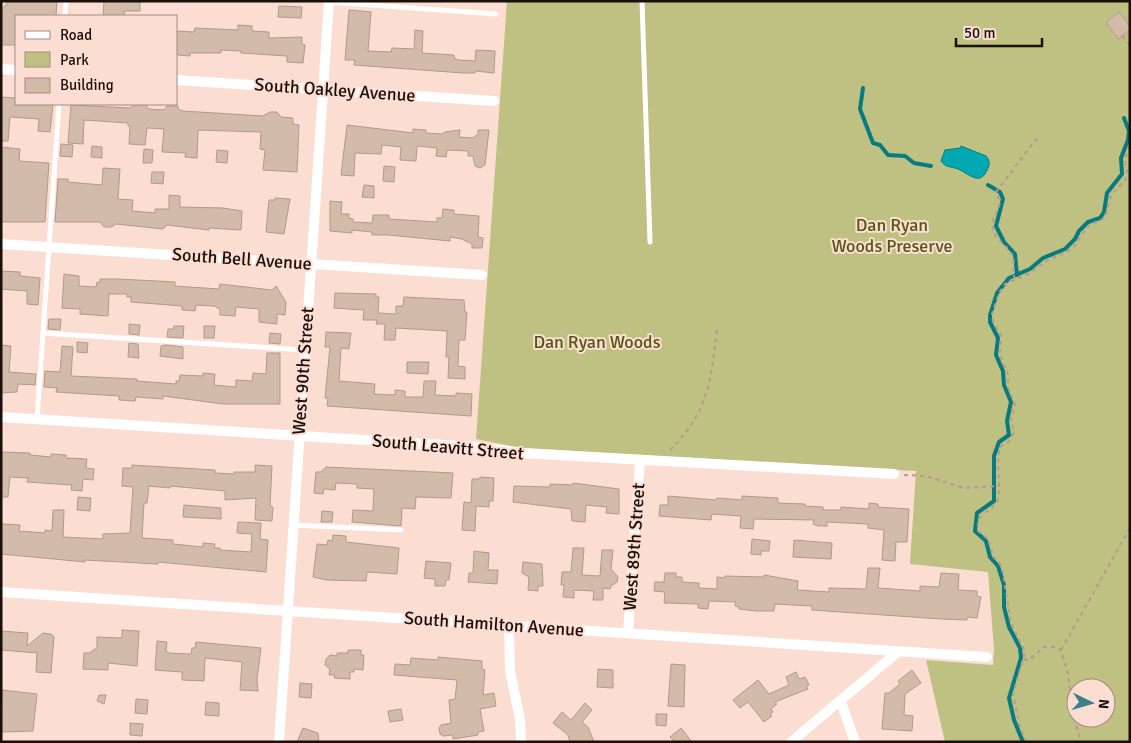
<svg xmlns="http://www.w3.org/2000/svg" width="1131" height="743" font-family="Signika,sans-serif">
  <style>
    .green { fill: #bec181; fill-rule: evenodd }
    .water { fill: #00a9b1; stroke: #087b7f }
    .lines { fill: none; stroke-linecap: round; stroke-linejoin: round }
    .stream { stroke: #087b7f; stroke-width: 4 }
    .building { fill: #d3bbaa; stroke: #b19a89 }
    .path { stroke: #b29b92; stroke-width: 2; stroke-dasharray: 4 4; stroke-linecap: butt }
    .lane { stroke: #fff; stroke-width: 5 }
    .street { stroke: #fff; stroke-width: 10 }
    .labels { text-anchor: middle; stroke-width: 4; stroke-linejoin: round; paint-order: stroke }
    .street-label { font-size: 18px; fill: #190f0b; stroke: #fbddd2 }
    .park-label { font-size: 18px; fill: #555613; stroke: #fbddd2 }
  </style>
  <rect width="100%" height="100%" fill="#fbddd2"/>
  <!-- green -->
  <path class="green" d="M507 1H1130V742H945L926 660 993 665 994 649 988 572 910 564 916 471 522 448 476 439ZM1076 688H1106V718H1076Z"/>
  <!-- water -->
  <path class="water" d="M961 146 986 156C990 160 990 165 987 170 980 187 968 173 958 169 950 166 946 168 941 161L945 150 960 148Z"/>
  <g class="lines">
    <!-- stream -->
    <path class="stream" d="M863 88 860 109 873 143 880 145 888 155 905 156 914 163 931 166
      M988 185 1000 192 1003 199 996 226 1004 242 1015 254 1017 275
      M1023 742 1014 720 1009 698 1021 658 1020 648 1009 627 1004 607V585L998 566 990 557 986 541 975 531 977 513 994 501V456L999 442 1009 435 1007 421 1011 402 1004 385 1003 371 996 355 998 338 990 322V315L997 293 1009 278 1030 269 1043 258 1065 249 1075 239 1079 231 1088 222 1100 218 1104 212 1107 193 1122 174 1121 158 1128 140 1129 131 1124 118"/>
  </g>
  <!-- building -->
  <path class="building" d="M9 1H57L56 16H16V45H1V10Z
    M104 1 140 2V11H125L124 16H103Z
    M279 6 302 7 301 18 278 17Z
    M349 10 371 12 368 51 391 52 392 48 414 49 415 30 423 31 422 53 454 55V58L458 60 475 61 476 50 495 51 494 73 475 71V73H463L354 65 355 60H345Z
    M1119 12 1130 26V30L1118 39 1106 22Z
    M238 25 252 26V31L269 32V38L302 37V44L305 45 303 63 287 62V56L241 53V51L221 50V53H190V56L178 55 176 53V31L194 32 195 28 238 30Z
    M1 97 16 98V104H53L50 132 38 131 39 119 10 117 8 141H1Z
    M134 104H145L149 109 164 110 167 106H178V109L183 111 263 116 270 112H277L281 117 293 118V124L299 125 297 172 263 170 265 150 260 149 261 132 198 130 197 158 185 157 186 153 162 152 164 129 147 128 145 145 129 144 130 126H128V123L84 120 83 144 68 143 71 105 130 108Z
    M347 125 413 133V129L426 130V133L442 134 445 132 460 130 459 137 473 138 478 134V130H489L485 165 480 168 475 166 473 156H468V151L447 150 446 157 436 156 437 148 417 146 416 161 400 160 401 147 382 145 381 154 355 153 354 176 341 175Z
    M61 144 73 145 72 157 60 156Z
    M92 146 102 147V158L91 157Z
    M1 147 20 149 19 161 49 163 45 222H1Z
    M144 149 153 150 152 163H143Z
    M217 150 228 151 227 163 216 162Z
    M384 166 395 167 394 182 383 181Z
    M103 168 120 169 118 199 133 200 132 211 155 213V209H169V195L180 196V207L223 208 242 211 241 230 209 228V230L167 225 163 229 116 224 111 227H104L100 222H55L58 179H68V182L102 185Z
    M152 172H164L163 184 151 183Z
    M364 185 374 186V198L362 197Z
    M275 198 290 199 284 234 266 232 269 200H275Z
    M330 201 342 202 341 214H349V218L353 219V222L372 223 373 215H389V219L437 222V218H442L443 209 454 210V214L479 216 478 237 483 238 482 248H472V244L462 239 450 237V241L388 235H372V232L352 230V233L330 231Z
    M1 271 20 272V276L40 278 38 305 27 304V291L1 289Z
    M64 274 79 276V286L96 287 97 282H100V279H118L175 282V286L219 289 220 284 272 290 276 286 286 302 285 315 277 314V324L259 322V309L236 307 235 316 220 315V309L214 306 196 305 195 311 182 310V306L131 302V297H127V294H109L108 316 80 314V309L62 308Z
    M335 293 376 294V297H379L378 313 396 314V306H403L404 297 464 300 465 312H467L465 340H459L458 366 465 367V379L448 378 449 357H446L447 331 396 328 395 340H384L385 324H376L377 320H363L364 310 334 308Z
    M49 319H61L60 330 48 329Z
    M129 324 140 325 139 335 129 334Z
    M174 326H184L183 338 167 337 168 329H173Z
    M204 326H215L214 338H204Z
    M326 332 351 333 349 349 341 348 339 381 375 384 374 394 395 395V390L405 391V397H423L424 381H436L435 395 456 396V393L472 394 471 416 327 406 328 398H325L330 347H325Z
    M270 333 281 334 280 344 269 343Z
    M77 342 88 343 87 353 77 352Z
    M129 343 138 344 139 358 128 357Z
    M1 345 11 346 9 372 36 374 35 385 18 384 17 392 1 393Z
    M166 345 183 347V359L160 356 161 346Z
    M62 346 73 347 71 376 137 379V381L176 384V381H179L180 375 203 376V373L215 374 214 385 236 387V380L252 381 253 373 266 374 267 353H280V404H223L163 396V399L136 397 135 401 119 400V396L56 392 57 388 44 387 45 371 60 372Z
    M407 362H429L428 374 407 373Z
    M1 452 30 453V455L51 457V454L66 455V458L87 459 86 468 94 469 93 480 83 479 82 491 71 490 72 485 27 482 28 478 10 477 8 497H1Z
    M132 465 215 470V473L234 474V472H255V465L272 466 270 506 273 507 272 521 255 520 256 498 225 500V491L170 486V488L149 486 147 503H144L142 538 173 540V544L203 547V543L215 544 214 548H220V550L251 552 252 534 237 533 238 522 261 523 260 539 268 540 266 572 158 562V564L85 560V562L1 554V524L20 525 19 531 45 533V530L52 531 53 510H64L63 537 103 539V534L130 533 133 487 122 486 123 468H132Z
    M326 467 453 473 451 498 416 497 415 509 402 508 401 526 352 522 353 510 373 511 374 489 357 488V484L336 483 335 490 324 489 323 494 314 493 316 472H321Z
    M480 477 494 478 493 501H489V507L476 506 475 531 462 530 464 502 471 503 472 479H479Z
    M573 483 619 489V514L606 513 607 507 586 505 585 522 572 521 571 509 513 502 514 486 550 487V484L573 485Z
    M668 496 716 500 717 498 742 500V496L778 498V503L805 504V506L823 507V510H841V507L869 509V503L878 504V507L909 509 907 542H896L895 561 882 560 884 530 868 528V524L827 522V526H818L813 524 814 520 754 519 753 529 740 528 741 516 712 514 711 520 659 516 660 505H668Z
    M78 497 91 498 90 511 77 510Z
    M184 505 221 508V519L183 517Z
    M322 511 333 512 332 522H321Z
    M333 535 346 536V542L399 548 397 574 367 572 366 581 327 580 313 577 317 544 327 545 328 540 332 541Z
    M752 539 770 541 769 551H761V555L751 554Z
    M794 540 832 543 831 559 793 557Z
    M573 548H584L582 575 600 576 602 550H613L611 569 618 577 617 582 611 586 610 589 603 588V600H593L594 591 574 590V598L563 597 564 585H561L562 572H571Z
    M474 551 489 553 488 570H498L497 584 468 582 469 573H473Z
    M426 561 451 563 449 580H446L445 586H435V579L424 578Z
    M523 562 542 564 543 586H538V591L528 590 529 577 522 573Z
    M868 568H880L878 588 920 591V586L939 587 941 573 959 574 958 590 977 591V596L981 597 977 618 967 617V620L941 619 812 610V606L775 604 774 611H756L739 609V607L735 606 736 602 709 601 708 609 698 608V604L664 603 665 592 654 591 655 582H664L665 573H676V577H682V582L699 583V588L717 589V577L725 578V576L764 577V575L798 581 797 590 829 592V588L866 589Z
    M122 630 139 631 137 666 108 663V670L83 669 84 653H89L97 648V637L122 638Z
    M1 631 28 633 27 646 43 633 51 634 54 637 51 673 36 672 37 653 1 650Z
    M157 641 167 642 166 651 169 653 191 654 192 648H195L196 642 261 648 257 679 258 691 240 690 242 662 205 658 204 681 182 680V672L155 670Z
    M348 650H361V655H364L363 670 354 669V672H350V679L334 678 335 675H329L330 669 325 665 326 659 330 655 337 656V653H348Z
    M438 657 482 661V669L485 670 483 695 494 693 496 706 480 709 484 731 478 732V735L453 739V735L443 736 440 734 439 728 441 725 451 723 449 700 455 699 457 680 394 675 395 664 410 665 411 658 438 660Z
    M671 664 685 665 684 707 668 706Z
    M598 669 613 670V688L597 687Z
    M912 670 921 683 905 694 904 715 913 716 912 731 882 729 885 693H889L900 684 898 681Z
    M796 672 799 679 805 677 809 685 806 686 808 689 775 702 777 704 771 709 773 712 770 714 772 716 764 722 748 702 740 708 733 700 758 680 769 694 789 685 786 677Z
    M300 683 312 684 311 698 299 697Z
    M2 690 37 694 33 731 1 732Z
    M99 695H106L104 704 97 701Z
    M136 699 148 700 147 714 135 713Z
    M206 702 219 703V716L205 715Z
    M585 703 592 710 582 722 588 727 594 742H570L568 735 553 723 562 712 571 720Z
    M401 709 403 720 390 722 388 711Z
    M656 714H667L666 726 656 725Z
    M130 723 143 724 142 736 130 735Z
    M303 728 318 733 319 742H297Z
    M681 728 692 742H675L670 737Z"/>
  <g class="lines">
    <!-- path -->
    <path class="path" d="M1122 36 1130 45
      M1015 279C1011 271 1016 263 1012 255 1007 244 989 237 993 221 994 215 999 209 1000 202L996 192 1037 138
      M670 450C709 412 711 379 717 328
      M904 475 926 476 964 488 999 486
      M1061 650 1130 528
      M1024 659 1029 660 1044 647H1055L1061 650 1068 674 1074 718 1081 742
      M1026 742 1020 727 1013 694 1025 652 1011 623 1003 573 999 562 994 558 988 539 978 531C976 513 987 514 997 503 1002 484 995 465 1000 447L1009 441 1014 432 1011 419 1015 405 1008 387V374L1000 355 1001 336 993 321 992 314 999 293 1005 284 1028 274 1048 260 1067 252 1073 248 1089 225 1105 218 1111 195 1125 180 1127 174 1125 158 1130 146"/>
    <!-- lane -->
    <path class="lane" d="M642 1 650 242
      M329 2 496 14
      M65 16 66 1
      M43 333 304 350
      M37 419 59 104
      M293 525 401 530"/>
    <!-- street -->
    <path class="street" d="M1 69 16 70
      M176 80 494 101
      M1 244 482 275
      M1 417 476 447 523 453 894 474
      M1 592 987 657
      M509 625 510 671 520 719 521 742
      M628 633 640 460
      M841 702 855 742
      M279 742 329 1
      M791 742 899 651"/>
  </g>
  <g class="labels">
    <!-- street labels -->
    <g class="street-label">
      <text transform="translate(335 90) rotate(4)" y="6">South Oakley Avenue</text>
      <text transform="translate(242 259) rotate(4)" y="6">South Bell Avenue</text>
      <text transform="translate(303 371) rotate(-86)" y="6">West 90th Street</text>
      <text transform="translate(448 447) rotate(5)" y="6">South Leavitt Street</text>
      <text transform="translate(634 547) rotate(-86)" y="6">West 89th Street</text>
      <text transform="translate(494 624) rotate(4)" y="6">South Hamilton Avenue</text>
    </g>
    <!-- park labels -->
    <g class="park-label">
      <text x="892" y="231">Dan Ryan<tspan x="892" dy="21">Woods Preserve</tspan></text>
      <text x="597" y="348">Dan Ryan Woods</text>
    </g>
  </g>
  <!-- border -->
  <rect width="1131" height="743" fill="none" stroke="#190f0b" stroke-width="5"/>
  <!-- legend -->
  <rect x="15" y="15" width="162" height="90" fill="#fbddd2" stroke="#a18b82"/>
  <rect x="25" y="31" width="25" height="8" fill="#ffffff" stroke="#a18b82"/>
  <text x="60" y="40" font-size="15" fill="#190f0b">Road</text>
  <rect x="25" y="52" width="25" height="15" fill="#bec181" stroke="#a18b82"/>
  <text x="60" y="65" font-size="15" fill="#190f0b">Park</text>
  <rect x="25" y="78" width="25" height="15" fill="#d3bbaa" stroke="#a18b82"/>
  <text x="60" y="90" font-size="15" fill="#190f0b">Building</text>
  <!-- north arrow -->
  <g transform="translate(1091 703) rotate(95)"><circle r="24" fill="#fbddd2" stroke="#a18b82"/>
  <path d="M0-4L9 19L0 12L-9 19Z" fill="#3a818a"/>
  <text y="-8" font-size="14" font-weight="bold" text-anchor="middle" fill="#190f0b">N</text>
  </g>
  <!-- scale -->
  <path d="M956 38v8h86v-8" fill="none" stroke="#190f0b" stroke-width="2.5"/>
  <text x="964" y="38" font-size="15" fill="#190f0b" stroke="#fbddd2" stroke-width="4" paint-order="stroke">50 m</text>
</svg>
